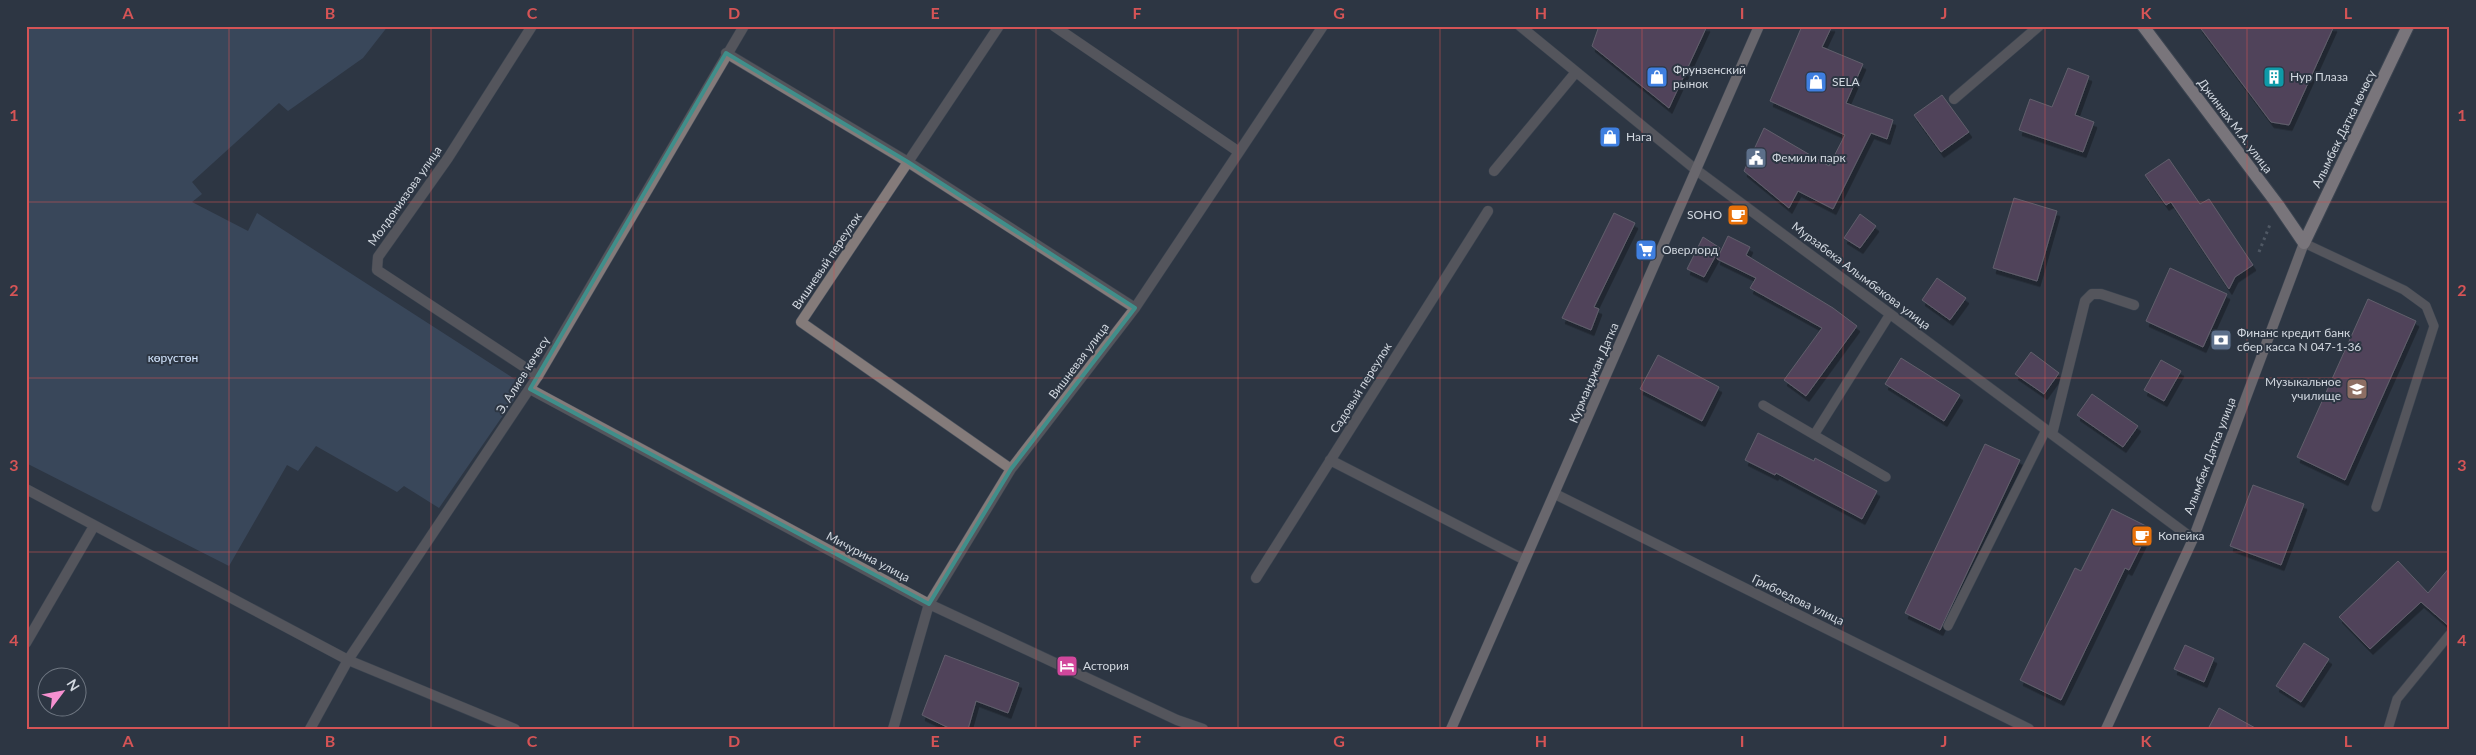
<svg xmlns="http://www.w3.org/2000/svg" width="2476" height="755" font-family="Lato,sans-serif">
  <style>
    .green { fill: #485b76 }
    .building { fill: #7a5375; stroke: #9e8f9c; filter: url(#shadow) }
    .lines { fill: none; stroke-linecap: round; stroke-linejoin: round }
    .service-casing { stroke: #4b535f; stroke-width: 10 }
    .minor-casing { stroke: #4b535f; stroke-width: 11 }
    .tertiary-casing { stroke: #4b535f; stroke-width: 11 }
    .secondary-casing { stroke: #4b535f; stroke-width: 11 }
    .primary-casing { stroke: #4b535f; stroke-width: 14 }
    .path { stroke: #79818c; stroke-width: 3; stroke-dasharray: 2.5 4; stroke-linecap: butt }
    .service { stroke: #847b7a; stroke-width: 9 }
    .minor { stroke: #847b7a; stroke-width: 10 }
    .tertiary { stroke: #847b7a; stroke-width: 10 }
    .secondary { stroke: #b1a2a1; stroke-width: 10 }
    .primary { stroke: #d4c0be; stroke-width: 12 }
    .marked { fill: none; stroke: #408e8a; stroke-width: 4; stroke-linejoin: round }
    .grid { fill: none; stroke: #d55456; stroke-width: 1; stroke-opacity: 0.55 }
    .labels { text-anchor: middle; stroke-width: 4; stroke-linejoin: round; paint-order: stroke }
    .poi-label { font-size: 12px; fill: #d2d8e0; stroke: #2d3643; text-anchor: start }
    .street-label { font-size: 12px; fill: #d2d8e0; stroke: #2d3643 }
    .park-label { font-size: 12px; fill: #d2e5fe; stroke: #2d3643 }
    .neatline { fill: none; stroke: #d55456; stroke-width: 2 }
    .grid-label { font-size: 16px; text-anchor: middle; font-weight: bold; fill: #d55456 }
  </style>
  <defs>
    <filter id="shadow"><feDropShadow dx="3" dy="5.5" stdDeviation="0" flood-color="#0009"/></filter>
  </defs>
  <rect width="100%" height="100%" fill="#2d3643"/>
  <!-- green -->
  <path class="green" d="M26 26H388L363 58 288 111 279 103 192 182 202 194 192 202 248 231 257 213 524 385 439 508 404 486 397 492 316 446 298 471 287 465 229 566 26 463Z"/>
  <!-- building -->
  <path class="building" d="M1599 26H1707L1669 108 1592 46Z
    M1802 26H1832L1822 47 1863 64 1846 103 1893 120 1887 139 1871 133 1833 209 1798 191 1789 208 1744 171 1764 128 1829 166 1845 135 1770 101Z
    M2199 26H2334L2289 125 2271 122Z
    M2068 68 2089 76 2075 115 2094 122 2083 152 2019 130 2030 99 2052 107Z
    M1942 95 1969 132 1941 152 1914 115Z
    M2169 159 2200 204 2209 199 2253 265 2235 277 2229 289 2171 202 2166 205 2145 175Z
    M2014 198 2057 211 2037 281 1993 268Z
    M1614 213 1635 223 1594 307 1599 309 1591 330 1562 318Z
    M1860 214 1876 226 1860 248 1844 238Z
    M1728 236 1750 247 1746 255 1833 308 1857 326 1806 396 1784 380 1822 328 1750 288 1756 278 1717 259Z
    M1703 237 1720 248 1704 277 1687 269Z
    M2170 268 2227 294 2203 347 2146 321Z
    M1937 278 1966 298 1950 320 1922 300Z
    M2368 299 2416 321 2345 480 2297 457Z
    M2031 352 2059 373 2044 394 2015 374Z
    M1658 355 1719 387 1702 421 1640 389Z
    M1901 358 1960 395 1944 421 1885 384Z
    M2161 360 2181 371 2164 401 2144 390Z
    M2092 394 2138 426 2123 447 2077 415Z
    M1758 433 1814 461 1815 458 1877 491 1862 519 1776 473 1775 475 1745 460Z
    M1985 444 2020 460 1940 630 1905 613Z
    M2253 485 2304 504 2281 565 2230 546Z
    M2112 509 2150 528 2129 570 2125 568 2061 700 2020 680 2075 568 2081 571Z
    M2398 561 2428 593 2450 567V627L2421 602 2370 649 2339 617Z
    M2304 643 2329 659 2301 702 2276 686Z
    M2185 645 2214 658 2204 682 2174 669Z
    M945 655 1019 683 1008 713 976 701 968 729H951L922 715Z
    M2219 708 2257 729H2208Z"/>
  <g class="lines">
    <!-- service casing -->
    <g class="service-casing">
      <path id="service" d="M2304 243 2404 290 2426 306 2434 326 2376 507
        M1763 405 1886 477
        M1814 435 1890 314
        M1948 626 2046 430
        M2388 729 2397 699 2450 634"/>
    </g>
    <!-- minor casing -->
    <g class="minor-casing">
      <path id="minor" d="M532 26 448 158 378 257 377 270 538 376
        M999 26 801 322 1011 469
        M1054 26 1239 152
        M1520 26 1695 169 2193 539
        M726 53 908 162 1135 308
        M1954 99 2039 26
        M1494 171 1576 72
        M530 389 929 604 1177 720 1203 729
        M2052 434 2085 301 2092 294H2101L2134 305
        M1330 460 1525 560
        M26 489 348 660 515 729
        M1555 494 2029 729
        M1256 578 1488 211
        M26 643 94 526
        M893 729 929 604 1011 469 1135 308 1323 26"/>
    </g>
    <!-- tertiary casing -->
    <g class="tertiary-casing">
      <path id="tertiary" d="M310 729 348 660 538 376 744 26"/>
    </g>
    <!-- secondary casing -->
    <g class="secondary-casing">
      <path id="secondary" d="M1451 729 1759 26
        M2106 729 2193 539 2304 243"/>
    </g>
    <!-- primary casing -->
    <g class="primary-casing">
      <path id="primary" d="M2143 26 2278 205 2304 243 2408 26"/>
    </g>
    <!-- path -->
    <path class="path" d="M2259 252 2271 222"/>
    <!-- service -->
    <use href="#service" class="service"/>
    <!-- minor -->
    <use href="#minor" class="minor"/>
    <!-- tertiary -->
    <use href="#tertiary" class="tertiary"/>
    <!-- secondary -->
    <use href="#secondary" class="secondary"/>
    <!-- primary -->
    <use href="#primary" class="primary"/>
  </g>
  <!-- marked area -->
  <path d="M0 0H2476V755H0ZM726 53 908 162 1135 308 1011 469 929 604 530 389Z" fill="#2d3643" fill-opacity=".55" fill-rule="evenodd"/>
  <path class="marked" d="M726 53 908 162 1135 308 1011 469 929 604 530 389Z"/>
  <!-- grid -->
  <path class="grid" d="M229 26V729M431 26V729M633 26V729M834 26V729M1036 26V729M1238 26V729M1440 26V729M1642 26V729M1843 26V729M2045 26V729M2247 26V729M26 202H2450M26 378H2450M26 552H2450"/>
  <!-- icons -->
  <defs>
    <g id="shop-square" transform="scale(1.125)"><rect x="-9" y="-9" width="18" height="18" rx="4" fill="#3f7fe0" stroke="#2d3643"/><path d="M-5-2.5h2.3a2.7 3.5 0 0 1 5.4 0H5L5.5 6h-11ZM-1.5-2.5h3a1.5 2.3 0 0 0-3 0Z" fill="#fff"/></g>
    <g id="building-square" transform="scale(1.125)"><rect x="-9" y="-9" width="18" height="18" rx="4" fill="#0f9aa8" stroke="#2d3643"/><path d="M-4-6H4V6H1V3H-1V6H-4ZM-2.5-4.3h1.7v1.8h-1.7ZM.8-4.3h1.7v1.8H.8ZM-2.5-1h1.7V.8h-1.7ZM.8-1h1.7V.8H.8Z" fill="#fff"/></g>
    <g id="civic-square" transform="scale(1.125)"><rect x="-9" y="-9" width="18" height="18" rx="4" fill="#5c6f8a" stroke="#2d3643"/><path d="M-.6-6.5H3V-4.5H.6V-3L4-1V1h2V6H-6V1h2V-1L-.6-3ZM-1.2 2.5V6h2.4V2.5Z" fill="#fff"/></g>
    <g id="cafe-square" transform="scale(1.125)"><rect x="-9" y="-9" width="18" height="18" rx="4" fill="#e8710a" stroke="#2d3643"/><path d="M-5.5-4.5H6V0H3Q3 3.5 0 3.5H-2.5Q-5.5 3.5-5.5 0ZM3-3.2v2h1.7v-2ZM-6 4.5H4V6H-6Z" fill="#fff"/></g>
    <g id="supermarket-square" transform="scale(1.125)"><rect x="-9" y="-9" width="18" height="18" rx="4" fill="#3f7fe0" stroke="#2d3643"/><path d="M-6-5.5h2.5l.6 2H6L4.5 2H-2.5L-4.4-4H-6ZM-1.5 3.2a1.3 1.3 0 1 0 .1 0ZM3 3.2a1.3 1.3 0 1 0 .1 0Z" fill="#fff"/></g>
    <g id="bank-square" transform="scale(1.125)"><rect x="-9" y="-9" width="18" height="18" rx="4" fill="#5c6f8a" stroke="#2d3643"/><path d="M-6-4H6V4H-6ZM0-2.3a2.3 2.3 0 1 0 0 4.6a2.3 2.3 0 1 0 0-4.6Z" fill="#fff"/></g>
    <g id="school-square" transform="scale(1.125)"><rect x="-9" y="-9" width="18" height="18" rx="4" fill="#8d6e63" stroke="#2d3643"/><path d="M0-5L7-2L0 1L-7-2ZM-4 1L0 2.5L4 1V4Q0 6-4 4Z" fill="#fff"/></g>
    <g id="hotel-square" transform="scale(1.125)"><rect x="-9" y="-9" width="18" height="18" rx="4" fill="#d1479c" stroke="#2d3643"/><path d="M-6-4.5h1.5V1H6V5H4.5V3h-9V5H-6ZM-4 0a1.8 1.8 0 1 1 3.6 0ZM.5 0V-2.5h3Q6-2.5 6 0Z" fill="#fff"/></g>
  </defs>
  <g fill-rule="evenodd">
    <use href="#shop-square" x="1657" y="77"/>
    <use href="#building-square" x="2274" y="77"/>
    <use href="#shop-square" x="1816" y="82"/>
    <use href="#shop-square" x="1610" y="137"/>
    <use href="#civic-square" x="1756" y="158"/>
    <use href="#cafe-square" x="1738" y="215"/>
    <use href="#supermarket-square" x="1646" y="250"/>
    <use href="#bank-square" x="2221" y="340"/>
    <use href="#school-square" x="2357" y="389"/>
    <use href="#cafe-square" x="2142" y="536"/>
    <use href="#hotel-square" x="1067" y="666"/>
  </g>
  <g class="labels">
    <!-- poi labels -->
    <g class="poi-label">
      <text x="1673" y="74">Фрунзенский<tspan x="1673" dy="14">рынок</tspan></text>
      <text x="2290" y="81">Нур Плаза</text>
      <text x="1832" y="86">SELA</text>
      <text x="1626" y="141">Нага</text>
      <text x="1772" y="162">Фемили парк</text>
      <text x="1722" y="219" text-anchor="end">SOHO</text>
      <text x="1662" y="254">Оверлорд</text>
      <text x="2237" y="337">Финанс кредит банк<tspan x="2237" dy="14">сбер касса N 047-1-36</tspan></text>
      <text x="2341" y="386" text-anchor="end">Музыкальное<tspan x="2341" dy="14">училище</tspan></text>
      <text x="2158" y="540">Копейка</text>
      <text x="1083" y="670">Астория</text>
    </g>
    <!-- street labels -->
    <g class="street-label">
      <text transform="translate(2235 126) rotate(53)" y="4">Джиннах М.А. улица</text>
      <text transform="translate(2344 129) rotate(-64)" y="4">Алымбек Датка көчөсү</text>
      <text transform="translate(405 196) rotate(-55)" y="4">Молдониязова улица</text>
      <text transform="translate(827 261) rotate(-56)" y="4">Вишневый переулок</text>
      <text transform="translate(1861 276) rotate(37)" y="4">Мурзабека Алымбекова улица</text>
      <text transform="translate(1079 361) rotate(-53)" y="4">Вишневая улица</text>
      <text transform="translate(1594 373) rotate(-67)" y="4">Курманджан Датка</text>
      <text transform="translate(523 375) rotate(-58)" y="4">Э. Алиев көчөсү</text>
      <text transform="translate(1361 388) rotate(-58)" y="4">Садовый переулок</text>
      <text transform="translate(2210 456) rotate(-69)" y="4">Алымбек Датка улица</text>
      <text transform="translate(868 557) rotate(28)" y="4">Мичурина улица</text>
      <text transform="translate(1798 600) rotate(26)" y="4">Грибоедова улица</text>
    </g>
    <!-- park labels -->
    <g class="park-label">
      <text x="173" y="362">көрүстөн</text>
    </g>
  </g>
  <!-- border -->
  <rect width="2476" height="755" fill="none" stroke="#2d3643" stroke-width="55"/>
  <!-- north arrow -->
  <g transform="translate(62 692) rotate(58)"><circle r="24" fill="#2d3643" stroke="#6f7782"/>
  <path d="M0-4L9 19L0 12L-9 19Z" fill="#f690d0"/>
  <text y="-8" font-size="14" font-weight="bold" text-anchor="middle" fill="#d2d8e0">N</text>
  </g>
  <rect x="28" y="28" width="2420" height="700" class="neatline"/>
  <g class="grid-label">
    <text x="128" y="19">A</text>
    <text x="330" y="19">B</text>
    <text x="532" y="19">C</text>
    <text x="734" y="19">D</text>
    <text x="935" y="19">E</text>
    <text x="1137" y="19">F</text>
    <text x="1339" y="19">G</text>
    <text x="1541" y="19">H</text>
    <text x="1742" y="19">I</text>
    <text x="1944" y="19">J</text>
    <text x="2146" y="19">K</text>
    <text x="2348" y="19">L</text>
    <text x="14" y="121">1</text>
    <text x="2462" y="121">1</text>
    <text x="14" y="296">2</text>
    <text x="2462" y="296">2</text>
    <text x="14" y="471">3</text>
    <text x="2462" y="471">3</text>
    <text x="14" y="646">4</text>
    <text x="2462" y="646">4</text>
    <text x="128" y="747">A</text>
    <text x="330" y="747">B</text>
    <text x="532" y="747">C</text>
    <text x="734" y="747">D</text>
    <text x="935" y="747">E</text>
    <text x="1137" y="747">F</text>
    <text x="1339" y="747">G</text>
    <text x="1541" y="747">H</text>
    <text x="1742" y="747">I</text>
    <text x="1944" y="747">J</text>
    <text x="2146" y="747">K</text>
    <text x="2348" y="747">L</text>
  </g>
</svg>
